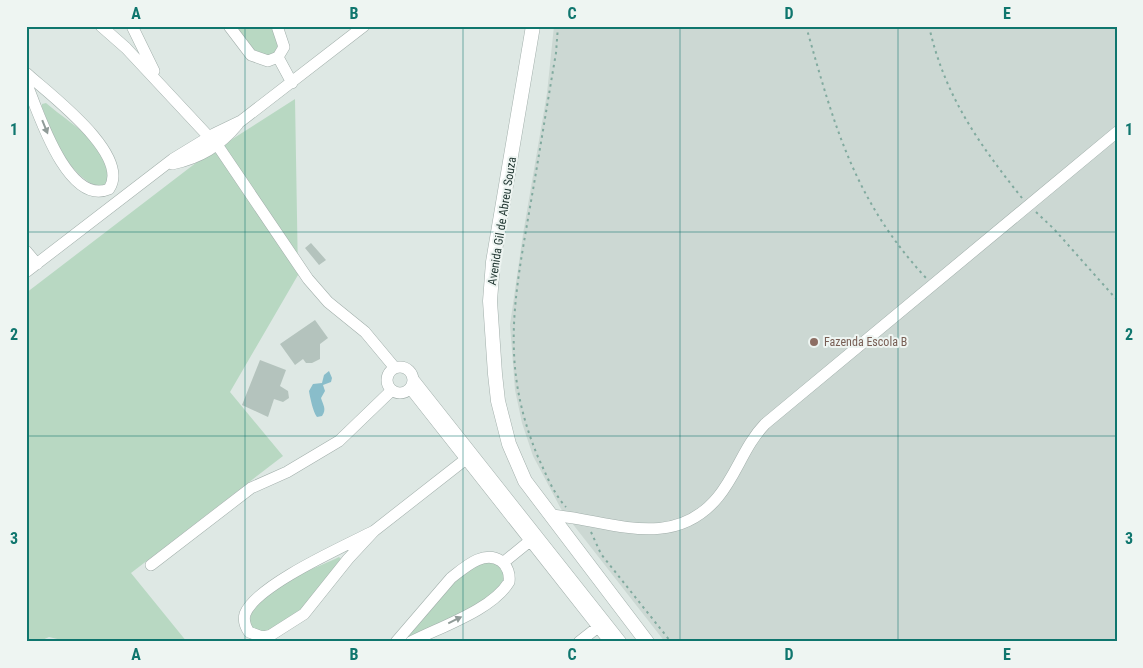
<svg xmlns="http://www.w3.org/2000/svg" width="1143" height="668" font-family="'Roboto Condensed',sans-serif">
  <style>
    .built { fill: #ccd8d3 }
    .green { fill: #b8d8c2 }
    .water { fill: #89bdca }
    .building { fill: #b4c3bd }
    .lines { fill: none; stroke-linecap: round; stroke-linejoin: round }
    .minor-casing { stroke: #a2afab; stroke-width: 12 }
    .tertiary-casing { stroke: #a2afab; stroke-width: 15 }
    .path { stroke: #81aa9f; stroke-width: 2; stroke-dasharray: 2.5 4; stroke-linecap: butt }
    .minor { stroke: #fff; stroke-width: 11 }
    .tertiary { stroke: #fff; stroke-width: 14 }
    .oneway { fill: #909b98 }
    .grid { fill: none; stroke: #0f766e; stroke-width: 1; stroke-opacity: 0.55 }
    .education-dot { fill: #8d6e63; stroke: #eef5f2; stroke-width: 2 }
    .labels { text-anchor: middle; stroke-width: 4; stroke-linejoin: round; paint-order: stroke }
    .street-label { font-size: 12px; fill: #213732; stroke: #eef5f2 }
    .education-label { font-size: 12px; fill: #785e54; stroke: #eef5f2; text-anchor: start }
    .neatline { fill: none; stroke: #0f766e; stroke-width: 2 }
    .grid-label { font-size: 16px; text-anchor: middle; font-weight: bold; fill: #0f766e }
  </style>
  <rect width="100%" height="100%" fill="#dee8e4"/>
  <!-- built -->
  <path class="built" d="M554 26H1117V642H665L561 509 533 456 522 423 515 390 510 325 523 234 547 93Z"/>
  <!-- green -->
  <path class="green" d="M231 26H271C276 38 281 47 273 58H260Z
    M295 99 298 275 230 392 283 456 131 573 187 642H70L49 637 38 642H26V293L201 159Z
    M46 103C74 127 99 137 111 176L104 186C84 190 57 149 51 133 48 125 46 116 42 107V104Z
    M339 557 341 559 301 611 264 633 251 628C241 593 315 569 339 557Z
    M489 559 497 561C500 566 506 572 505 579 501 598 427 630 408 639L407 638C432 607 453 575 489 559Z"/>
  <!-- water -->
  <path class="water" d="M329 371 332 378 331 382 323 385 325 391 321 398C323 405 327 409 322 416L317 417C313 412 310 397 309 391L313 384 322 383 324 375Z"/>
  <!-- building -->
  <path class="building" d="M311 243 326 260 319 265 305 248Z
    M315 320 328 338 320 344V359L312 363H306L303 359 295 365 280 344Z
    M260 360 286 370 280 386 288 391 289 398 283 402 274 399 268 417 242 405Z"/>
  <g class="lines">
    <!-- minor casing -->
    <g class="minor-casing">
      <path id="minor" d="M101 26 126 48 209 137 218 138V146L308 279 328 302 365 332 395 368
        M132 26 154 71
        M229 26 251 55 268 61 278 57 284 47 277 26
        M278 57 292 83
        M26 73C49 94 132 155 109 189 67 207 37 109 26 82
        M172 164C200 158 220 146 238 124
        M26 251 37 264
        M26 272 173 159 214 134 241 121 364 26
        M387 380a13 13 0 1 1 26 0a13 13 0 1 1-26 0Z
        M413 379 621 642
        M410 388 610 642
        M550 515C607 519 672 553 718 497 737 474 744 446 765 424L1117 132
        M374 531C345 546 256 585 245 614 243 621 245 626 249 632L262 637 271 635 304 614 348 559 374 531 466 459
        M504 562 531 540
        M151 565 251 488 287 472 339 441 392 390
        M396 642 451 578C464 568 484 549 501 561 508 566 510 575 509 582 492 610 440 627 411 642
        M579 642 598 627"/>
    </g>
    <!-- tertiary casing -->
    <g class="tertiary-casing">
      <path id="tertiary" d="M533 26 493 262 490 301 495 374 498 401 509 444 525 481 647 642"/>
    </g>
    <!-- path -->
    <path class="path" d="M558 26 556 53C547 105 539 156 530 207 514 300 500 366 538 457 546 474 553 493 566 507
      M806 26C834 125 854 200 926 278
      M929 26C944 95 979 144 1022 198
      M1036 212 1054 229 1117 300
      M591 532 601 554 671 642"/>
    <!-- minor -->
    <use href="#minor" class="minor"/>
    <!-- tertiary -->
    <use href="#tertiary" class="tertiary"/>
  </g>
  <!-- one-way arrows -->
  <defs><path id="oneway-solid" d="M-6-.8H1V-3.2L6.5 0L1 3.2V.8H-6Z" transform="scale(1.25)"/></defs>
  <g class="oneway">
    <use href="#oneway-solid" transform="translate(45 127) rotate(68)"/>
    <use href="#oneway-solid" transform="translate(455 620) rotate(-26)"/>
  </g>
  <!-- grid -->
  <path class="grid" d="M245 26V642M463 26V642M680 26V642M898 26V642M26 232H1117M26 436H1117"/>
  <!-- markers -->
  <circle class="education-dot" cx="814" cy="342" r="5"/>
  <g class="labels">
    <!-- street labels -->
    <g class="street-label">
      <text transform="translate(502 221) rotate(-81)" y="4">Avenida Gil de Abreu Souza</text>
    </g>
    <!-- education labels -->
    <g class="education-label">
      <text x="824" y="346">Fazenda Escola B</text>
    </g>
  </g>
  <!-- border -->
  <rect width="1143" height="668" fill="none" stroke="#eef5f2" stroke-width="55"/>
  <rect x="28" y="28" width="1088" height="612" class="neatline"/>
  <g class="grid-label">
    <text x="136" y="19">A</text>
    <text x="354" y="19">B</text>
    <text x="572" y="19">C</text>
    <text x="789" y="19">D</text>
    <text x="1007" y="19">E</text>
    <text x="14" y="135">1</text>
    <text x="1129" y="135">1</text>
    <text x="14" y="340">2</text>
    <text x="1129" y="340">2</text>
    <text x="14" y="544">3</text>
    <text x="1129" y="544">3</text>
    <text x="136" y="660">A</text>
    <text x="354" y="660">B</text>
    <text x="572" y="660">C</text>
    <text x="789" y="660">D</text>
    <text x="1007" y="660">E</text>
  </g>
</svg>
